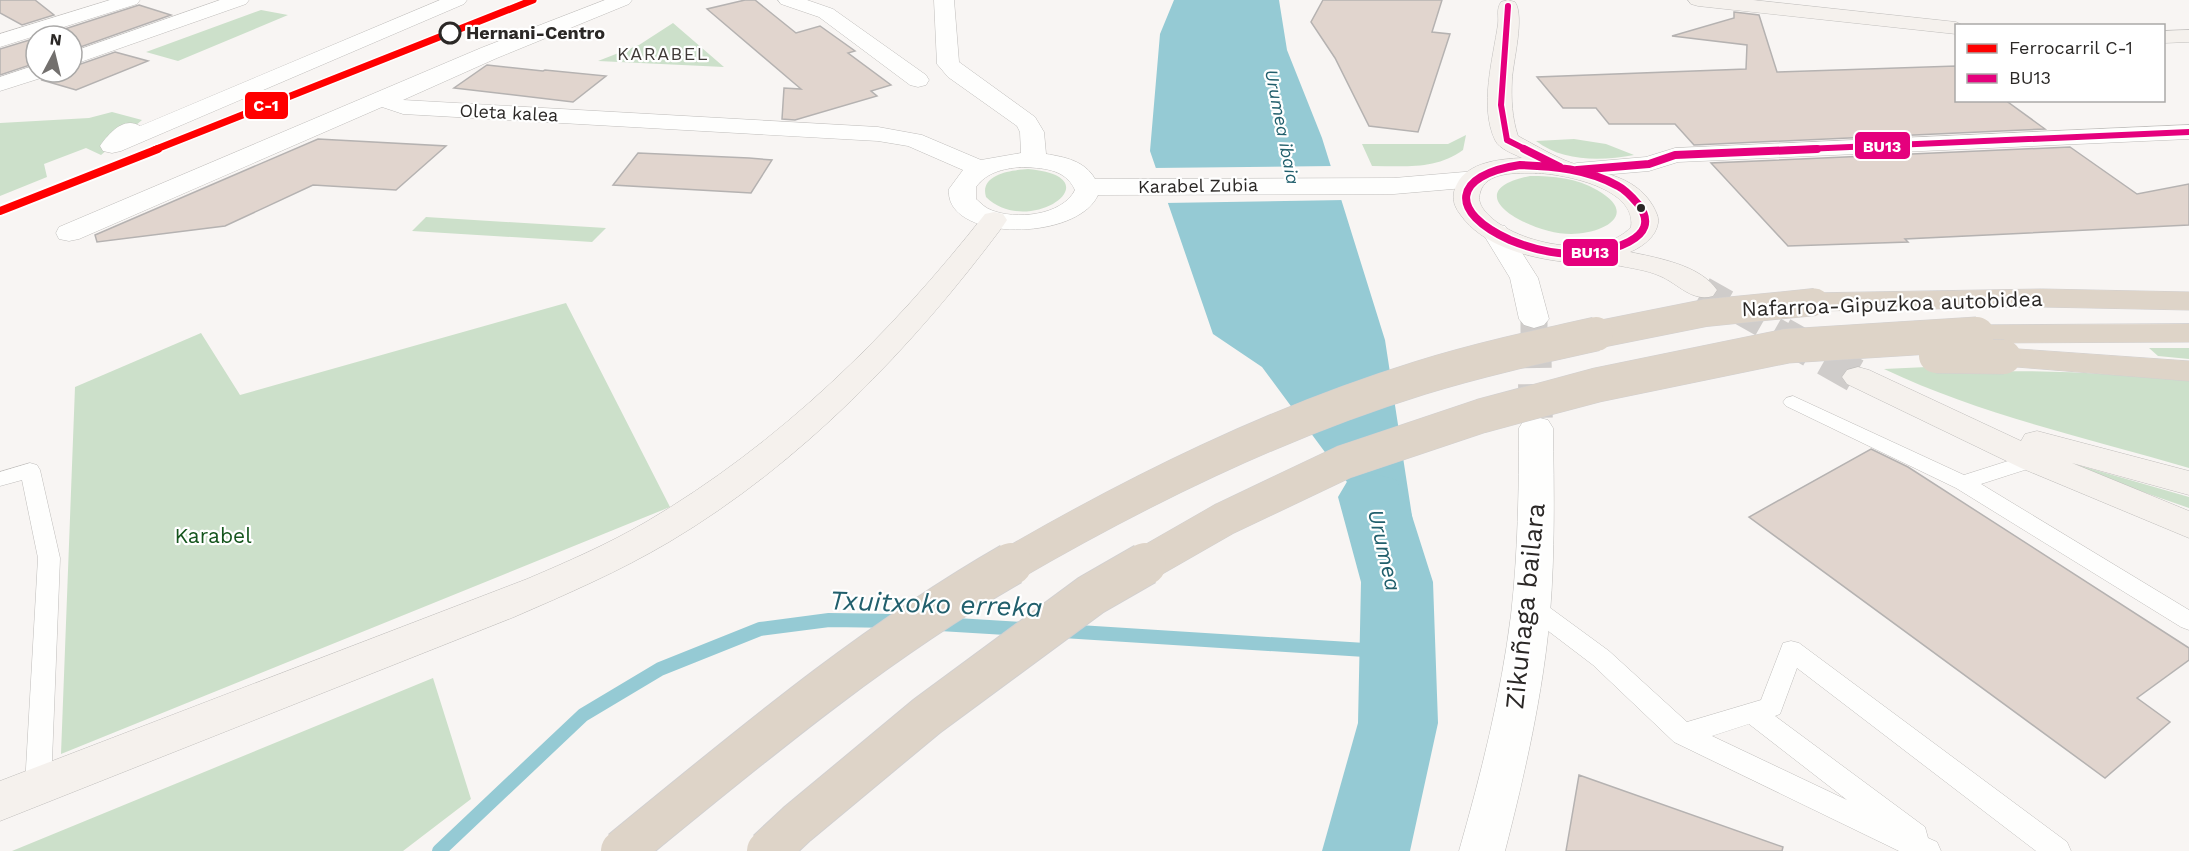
<svg xmlns="http://www.w3.org/2000/svg" width="2189" height="851" font-family="'Work Sans',sans-serif">
  <style>
    .green { fill: #cce0ca }
    .water { fill: #95cad4 }
    .pier { fill: #f8f5f3 }
    .lines { fill: none; stroke-linecap: round; stroke-linejoin: round }
    .stream { stroke: #95cad4; stroke-width: 14 }
    .river { fill: #95cad4; fill-rule: evenodd }
    .building { fill: #e1d5ce; stroke: #b5b2b1; stroke-width: 1.5 }
    .street-tunnel-far1 { stroke: #cfccca; stroke-width: 27; stroke-dasharray: 27 14; stroke-linecap: butt }
    .street-tunnel { stroke: #cfccca; stroke-width: 34; stroke-dasharray: 34 16; stroke-linecap: butt }
    .secondary-tunnel-far1 { stroke: #cfccca; stroke-width: 27; stroke-dasharray: 27 14; stroke-linecap: butt }
    .secondary-tunnel { stroke: #cfccca; stroke-width: 34; stroke-dasharray: 34 16; stroke-linecap: butt }
    .lane-casing { stroke: #bfbdbb; stroke-width: 1 }
    .street-casing { stroke: #bfbdbb; stroke-width: 1 }
    .secondary-casing { stroke: #bfbdbb; stroke-width: 1 }
    .highway-casing { stroke: #d2d0d0; stroke-width: 1 }
    .lane { fill: #fefefd; fill-rule: evenodd }
    .street { fill: #fefefd; fill-rule: evenodd }
    .secondary { fill: #f5f1ed; fill-rule: evenodd }
    .highway { fill: #ded4c8; fill-rule: evenodd }
    .highway-bridge-far2-casing { stroke: #d2d0d0; stroke-width: 28; stroke-linecap: butt }
    .highway-bridge-far1-casing { stroke: #d2d0d0; stroke-width: 35; stroke-linecap: butt }
    .highway-bridge-casing { stroke: #d2d0d0; stroke-width: 44; stroke-linecap: butt }
    .highway-bridge-far2 { stroke: #ded4c8; stroke-width: 27 }
    .highway-bridge-far1 { stroke: #ded4c8; stroke-width: 34 }
    .highway-bridge { stroke: #ded4c8; stroke-width: 42 }
    .bus-1-far1-casing { stroke: #fff; stroke-width: 9 }
    .bus-1-casing { stroke: #fff; stroke-width: 11 }
    .bus-1-far1 { stroke: #e5007d; stroke-width: 6 }
    .bus-1 { stroke: #e5007d; stroke-width: 8 }
    .rail-1-far1-casing { stroke: #fff; stroke-width: 10 }
    .rail-1-casing { stroke: #fff; stroke-width: 12 }
    .rail-1-far1 { stroke: #f00; stroke-width: 7 }
    .rail-1 { stroke: #f00; stroke-width: 8 }
    .stop-dot { fill: #fff; stroke: #2b2826; stroke-width: 3 }
    .bus-dot { fill: #2b2826; stroke: #fff; stroke-width: 2 }
    .labels { text-anchor: middle; stroke-width: 4.5; stroke-linejoin: round; paint-order: stroke }
    .far-stop-label { font-size: 18px; font-weight: bold; fill: #2b2826; stroke: #fff; text-anchor: start }
    .far-neighbourhood-label { font-size: 18px; letter-spacing: 1.5px; fill: #403a37; stroke: #fff }
    .far-street-label { font-size: 18px; fill: #2b2826; stroke: #fff }
    .far-water-label { font-size: 18px; font-style: italic; fill: #215f6c; stroke: #fff }
    .street-label { font-size: 21px; fill: #2b2826; stroke: #fff }
    .park-label { font-size: 21px; fill: #15551d; stroke: #fff }
    .water-label { font-size: 22px; font-style: italic; fill: #215f6c; stroke: #fff }
    .near-street-label { font-size: 26px; fill: #2b2826; stroke: #fff }
    .near-water-label { font-size: 27px; font-style: italic; fill: #215f6c; stroke: #fff }
    .line-badge { stroke: #fff; stroke-width: 2 }
    .badge-label { font-size: 16px; text-anchor: middle; font-weight: bold; fill: #fff }
  </style>
  <rect width="100%" height="100%" fill="#f8f5f3"/>
  <!-- green -->
  <path class="green" d="M261 10 288 15 178 61 146 52Z
    M673 23 724 67 598 61 639 45Z
    M112 112 142 120 101 155 86 148 44 164 47 177 0 196V123L89 118Z
    M1466 135 1463 150C1436 170 1404 166 1372 166L1362 144H1448Z
    M1574 139 1606 144 1634 155C1602 161 1563 162 1536 141Z
    M1028 169C1117 177 1028 239 986 197 979 174 1012 170 1028 169Z
    M1530 176C1553 176 1577 178 1597 190 1641 215 1602 234 1571 234 1531 234 1452 192 1530 176Z
    M426 217 606 228 592 242 412 231Z
    M566 303 670 507 61 754 75 387 201 333 240 395Z
    M2149 348H2189V359L2158 356Z
    M1927 367 1951 368 1953 373C2033 368 2110 374 2189 380V468C2087 438 1981 415 1884 369Z
    M2043 455 2189 497V508L2051 460Z
    M433 678 471 799 403 851H12Z"/>
  <!-- water -->
  <path class="water" d="M1174 0H1279L1287 50 1322 138 1385 340 1418 555 1369 615 1361 501 1262 367 1213 334 1150 151 1160 34Z"/>
  <!-- pier -->
  <path class="pier" d="M1334 166 1345 200 1164 203 1152 168Z"/>
  <g class="lines">
    <!-- stream -->
    <path class="stream" d="M940 624 1024 629
      M1063 631 1397 652
      M439 851 583 715 660 669 760 629 829 620 898 621"/>
    <!-- river -->
    <path class="river" d="M1372 473 1396 480 1406 497 1433 582 1438 723 1410 851H1322L1358 723 1361 582 1338 497 1348 480Z"/>
  </g>
  <!-- building -->
  <path class="building" d="M0 0H35L54 15 22 25 0 13Z
    M745 0H755L796 33 820 26 855 51 848 53 891 85 871 91 877 96 795 120 782 119 784 88 801 89 707 9Z
    M1323 0H1442L1432 32 1450 34 1418 132 1369 126 1335 58 1311 22Z
    M139 5 171 15 72 50V36H43Z
    M1734 12 1759 15 1777 72 1956 66V100H2005L2045 129 1694 145 1675 124H1609L1596 108H1563L1537 77 1746 69 1747 45 1672 36 1734 18Z
    M36 38V63L0 75V49Z
    M115 52 148 61 76 90 42 80 49 72H72V67Z
    M487 65 543 71 545 70 606 76 573 102 454 88Z
    M318 139 446 146 396 190 313 185 225 226 97 242 95 235Z
    M2070 147 2137 194 2189 184V225L1905 239 1908 242 1788 246 1711 163Z
    M638 153 749 158 772 160 751 193 613 185Z
    M1871 449 1908 467 2189 648V660L2137 698 2170 722 2105 778 1749 517Z
    M1579 775 1783 847 1782 851H1566Z"/>
  <g class="lines">
    <!-- street-tunnel-far1 -->
    <path class="street-tunnel-far1" d="M1534 319V336"/>
    <!-- street-tunnel -->
    <path class="street-tunnel" d="M1534 334 1536 428"/>
    <!-- secondary-tunnel-far1 -->
    <path class="secondary-tunnel-far1" d="M1703 290 1784 336"/>
    <!-- secondary-tunnel -->
    <path class="secondary-tunnel" d="M1782 334 1858 377"/>
    <!-- lane casing -->
    <g class="lane-casing">
      <path id="lane" d="M1793 396 1964 475 2033 453 2040 455 2043 460 2040 465 1981 484 2189 610V630L2181 627 1956 488 1786 406 1783 402 1786 398Z
        M30 463 37 465 40 470 60 558 51 786 47 794 38 798 29 794 25 786 38 558 22 480 0 486V472Z
        M1530 596 1538 599 1609 651 1687 722 1761 700 1783 643 1791 641 1799 643 2067 842 2071 851H2036L1797 668 1780 714 1775 716 1925 827 1928 838 1937 842 1941 851H1899L1674 742 1593 665 1522 611 1519 605 1522 599ZM1749 724 1847 800 1712 736Z"/>
    </g>
    <!-- street casing -->
    <g class="street-casing">
      <path id="street" d="M110 0H140L137 4 0 47V34Z
        M220 0H249L246 4 72 65V52Z
        M440 0H467L464 4 121 151 112 153 103 151 100 146C109 133 124 116 140 126Z
        M605 0H632L629 4 497 58 403 100 878 127 922 135 981 160 1021 153 1020 132 1017 126 948 77 937 64 934 0H954L959 62 1035 117 1044 132 1046 154C1065 157 1085 161 1095 179L1394 178 1476 171 1485 174 1489 179 1485 184 1476 187 1394 194 1098 195C1077 242 944 242 949 189L963 170 908 146 878 141 403 114 382 107 79 239 69 241 59 239 56 233 59 227 481 48ZM1020 167C1042 168 1065 168 1075 190 1062 216 1015 220 991 210 985 208 981 203 976 199V187C987 172 1003 169 1020 167Z
        M778 0H807L833 9 926 75 929 80 926 85 918 87 910 85 819 17 781 4Z
        M36 65V72H47L44 77 0 91V77Z
        M2189 125V139L1678 162 1649 171 1577 177 1568 175 1565 170 1568 165 1577 163 1646 157 1675 148Z
        M1495 224 1505 226 1538 278 1549 319 1544 325 1534 328 1524 325 1519 319 1510 278 1482 232 1485 226Z
        M1536 417 1548 420 1553 428C1554 490 1555 552 1550 614 1543 694 1525 773 1505 851H1459C1481 774 1501 695 1511 615 1518 553 1519 490 1519 428L1524 420Z"/>
    </g>
    <!-- secondary casing -->
    <g class="secondary-casing">
      <path id="secondary" d="M1508 0 1515 2C1525 17 1513 61 1512 80 1511 99 1512 118 1518 136 1533 144 1548 153 1564 160 1595 173 1634 173 1653 206 1656 212 1659 217 1658 223 1656 237 1642 247 1630 252 1658 258 1700 265 1717 290L1713 296C1691 302 1679 284 1660 276 1647 270 1630 268 1615 265 1598 261 1583 263 1566 262 1529 258 1482 246 1460 214 1453 205 1451 195 1457 184 1468 162 1500 159 1522 158 1514 154 1499 149 1495 140 1479 106 1493 59 1498 24 1499 16 1496 9 1501 2ZM1536 173C1564 174 1637 188 1631 227 1600 262 1510 244 1484 210 1480 205 1478 199 1480 193 1485 171 1518 173 1536 173Z
        M1688 0H1753L1956 22 1964 26H1956V34L1698 6 1691 4Z
        M2189 30V42L2164 43V31Z
        M994 212 1003 214 1007 220 1003 226C912 348 802 463 669 542 620 571 567 594 514 617L0 821V781L527 579C567 562 608 544 646 522 779 444 890 335 985 214Z
        M1858 367 1869 370 2021 441 2025 434 2037 431 2189 471V495L2072 463 2189 511V538L2021 468 1847 384 1842 377 1847 370Z"/>
    </g>
    <!-- highway casing -->
    <g class="highway-casing">
      <path id="highway" d="M2042 289 2189 292V310L2042 307 1815 311 1805 308 1800 302 1805 296 1815 293Z
        M2189 324V342L1979 343 1968 340 1964 334 1968 328 1979 325Z
        M2004 348 2189 361V381L2004 366 1993 364 1989 357 1993 350Z"/>
    </g>
    <!-- lane -->
    <use href="#lane" class="lane"/>
    <!-- street -->
    <use href="#street" class="street"/>
    <!-- secondary -->
    <use href="#secondary" class="secondary"/>
    <!-- highway -->
    <use href="#highway" class="highway"/>
    <!-- highway-bridge-far2 casing -->
    <g class="highway-bridge-far2-casing">
      <path id="highway-bridge-far2" d="M1590 336 1705 313 1815 302
        M1953 336 1979 334"/>
    </g>
    <!-- highway-bridge-far1 casing -->
    <g class="highway-bridge-far1-casing">
      <path id="highway-bridge-far1" d="M1936 356 2004 357
        M1008 566C1139 490 1275 423 1420 378 1478 360 1537 347 1596 334
        M1142 566 1224 519 1344 462 1481 416 1597 385 1787 346 1977 334"/>
    </g>
    <!-- highway-bridge casing -->
    <g class="highway-bridge-casing">
      <path id="highway-bridge" d="M622 851C747 749 870 645 1011 564
        M768 851 797 824 927 716 1091 595 1145 564"/>
    </g>
    <!-- highway-bridge-far2 -->
    <use href="#highway-bridge-far2" class="highway-bridge-far2"/>
    <!-- highway-bridge-far1 -->
    <use href="#highway-bridge-far1" class="highway-bridge-far1"/>
    <!-- highway-bridge -->
    <use href="#highway-bridge" class="highway-bridge"/>
    <!-- bus-1-far1 casing -->
    <g class="bus-1-far1-casing">
      <path id="bus-1-far1" d="M1507 140 1527 150
        M1507 140 1501 105 1508 6
        M1783 150 2189 132"/>
    </g>
    <!-- bus-1 casing -->
    <g class="bus-1-casing">
      <path id="bus-1" d="M1524 149 1560 167
        M1520 165C1553 166 1588 169 1618 186 1626 190 1632 197 1638 204 1666 240 1605 252 1581 254 1557 255 1532 249 1510 240 1448 212 1452 175 1520 165Z
        M1577 170 1649 164 1675 155 1817 149"/>
    </g>
    <!-- bus-1-far1 -->
    <use href="#bus-1-far1" class="bus-1-far1"/>
    <!-- bus-1 -->
    <use href="#bus-1" class="bus-1"/>
    <!-- rail-1-far1 casing -->
    <g class="rail-1-far1-casing">
      <path id="rail-1-far1" d="M154 150 533 0"/>
    </g>
    <!-- rail-1 casing -->
    <g class="rail-1-casing">
      <path id="rail-1" d="M0 211 158 149"/>
    </g>
    <!-- rail-1-far1 -->
    <use href="#rail-1-far1" class="rail-1-far1"/>
    <!-- rail-1 -->
    <use href="#rail-1" class="rail-1"/>
  </g>
  <!-- markers -->
  <circle class="stop-dot" cx="450" cy="33" r="10"/>
  <circle class="bus-dot" cx="1641" cy="208" r="5"/>
  <g class="labels">
    <!-- far-stop labels -->
    <g class="far-stop-label">
      <text x="466" y="39">Hernani-Centro</text>
    </g>
    <!-- far-neighbourhood labels -->
    <g class="far-neighbourhood-label">
      <text x="663" y="60">KARABEL</text>
    </g>
    <!-- far-street labels -->
    <g class="far-street-label">
      <text transform="translate(509 113) rotate(3)" y="6">Oleta kalea</text>
      <text transform="translate(1198 186) rotate(-1)" y="6">Karabel Zubia</text>
    </g>
    <!-- far-water labels -->
    <g class="far-water-label">
      <text transform="translate(1282 127) rotate(79)" y="6">Urumea ibaia</text>
    </g>
    <!-- street labels -->
    <g class="street-label">
      <text transform="translate(1892 304) rotate(-2)" y="7">Nafarroa-Gipuzkoa autobidea</text>
    </g>
    <!-- park labels -->
    <g class="park-label">
      <text x="213" y="543">Karabel</text>
    </g>
    <!-- water labels -->
    <g class="water-label">
      <text transform="translate(1385 550) rotate(77)" y="8">Urumea</text>
    </g>
    <!-- near-street labels -->
    <g class="near-street-label">
      <text transform="translate(1525 606) rotate(-84)" y="9">Zikuñaga bailara</text>
    </g>
    <!-- near-water labels -->
    <g class="near-water-label">
      <text transform="translate(936 604) rotate(2)" y="9">Txuitxoko erreka</text>
    </g>
  </g>
  <g class="line-badge">
    <rect x="244" y="91" width="45" height="29" rx="6" fill="#f00"/>
    <rect x="1854" y="131" width="57" height="29" rx="6" fill="#e5007d"/>
    <rect x="1562" y="238" width="57" height="29" rx="6" fill="#e5007d"/>
  </g>
  <g class="badge-label">
    <text x="266" y="111">C-1</text>
    <text x="1882" y="152">BU13</text>
    <text x="1590" y="258">BU13</text>
  </g>
  <!-- legend -->
  <rect x="1955" y="24" width="210" height="78" fill="#ffffff" stroke="#aaa9a8" stroke-width="1.5"/>
  <rect x="1967" y="44" width="30" height="9" fill="#ff0000" stroke="#aaa9a8" stroke-width="1.5"/>
  <text x="2009" y="54" font-size="18" fill="#2b2826">Ferrocarril C-1</text>
  <rect x="1967" y="74" width="30" height="9" fill="#e5007d" stroke="#aaa9a8" stroke-width="1.5"/>
  <text x="2009" y="84" font-size="18" fill="#2b2826">BU13</text>
  <!-- north arrow -->
  <g transform="translate(54 54) rotate(7)"><circle r="28" fill="#ffffff" stroke="#aaa9a8" stroke-width="1.5"/>
  <path d="M0-4.5L10 22L0 15L-10 22Z" fill="#73706e"/>
  <text y="-9" font-size="16" font-weight="bold" text-anchor="middle" fill="#2b2826">N</text>
  </g>
</svg>
